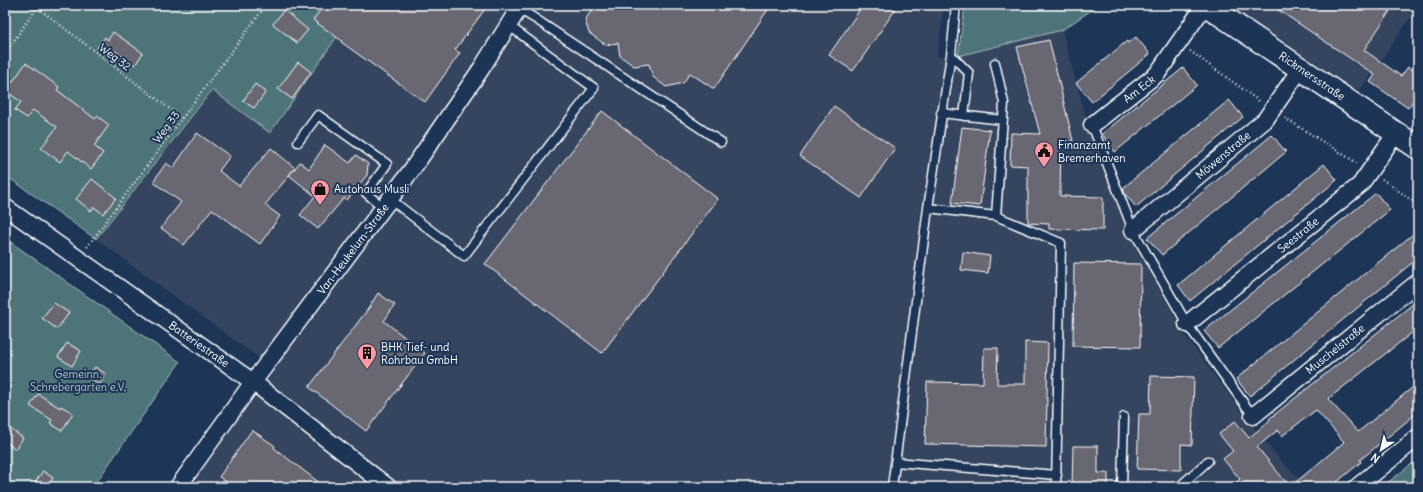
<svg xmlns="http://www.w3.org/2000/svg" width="1423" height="492" font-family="Delius,sans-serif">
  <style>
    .built { fill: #34445f }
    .green { fill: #4d7579; stroke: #a6babc }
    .building { fill: #696772; stroke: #fff; fill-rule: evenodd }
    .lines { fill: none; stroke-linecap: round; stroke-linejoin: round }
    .service-casing { stroke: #fff; stroke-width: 11 }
    .minor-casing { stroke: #fff; stroke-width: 19 }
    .secondary-casing { stroke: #fff; stroke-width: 25 }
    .path { stroke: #fff; stroke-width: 2.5; stroke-dasharray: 1 3; stroke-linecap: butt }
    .service { stroke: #1d3557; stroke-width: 8 }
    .minor { stroke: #1d3557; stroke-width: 16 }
    .secondary { stroke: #1d3557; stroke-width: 22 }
    .labels { text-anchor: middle; stroke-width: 4; stroke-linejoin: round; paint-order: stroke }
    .street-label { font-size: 11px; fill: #fff; stroke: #1d3557 }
    .poi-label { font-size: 11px; fill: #fff; stroke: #1d3557; text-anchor: start }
    .park-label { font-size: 11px; fill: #afc1c3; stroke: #1d3557 }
  </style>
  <rect width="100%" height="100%" fill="#1d3557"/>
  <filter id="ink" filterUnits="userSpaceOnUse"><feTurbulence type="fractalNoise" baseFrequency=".025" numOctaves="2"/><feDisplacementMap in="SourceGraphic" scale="8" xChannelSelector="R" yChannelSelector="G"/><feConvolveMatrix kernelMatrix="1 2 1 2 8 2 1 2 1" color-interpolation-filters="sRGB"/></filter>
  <g filter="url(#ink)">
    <!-- built -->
    <path class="built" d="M338 5H944L937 57 958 56 1062 30 1089 129 1128 232 1186 337 1246 418 1282 462 1308 487H189L274 369 96 239 212 90 270 133Z
      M1227 5H1418V7L1358 93Z"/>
    <!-- green -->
    <path class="green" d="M5 5H338L352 15 270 133 212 90 96 239 5 175Z
      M965 5H1099L1062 30 958 56Z
      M5 238 180 362 93 487H5Z
      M1418 459V487H1382Z"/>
    <!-- building -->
    <path class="building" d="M324 5H488L455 50 460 53 425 102 341 42 342 41 313 20Z
      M598 5H771L714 89 690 73 683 83 666 87 653 77 649 64 634 66 620 56 618 43 606 45 589 33 585 20 594 7Z
      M863 5H888L895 10 853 71 829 55Z
      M1271 5H1382L1390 11 1364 50 1401 76 1408 67 1418 74V94L1408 108 1370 82 1375 75Z
      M284 10 308 30 297 43 273 24Z
      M113 32 143 53 135 65 115 51 110 57 97 48 105 37 108 40Z
      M1136 37 1150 54 1092 102 1076 83 1127 41 1128 43Z
      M1049 40 1073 141 1061 143 1060 196 1103 197V230L1049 229V224L1028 223V166L1010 165 1011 133 1040 134 1017 47Z
      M298 62 311 72 292 99 278 89Z
      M26 63 59 87 57 90 95 119 97 116 109 125 94 146 103 153 91 169 68 151 60 162 41 148 57 127 33 110 27 118 15 110 21 102 6 91Z
      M1183 68 1197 85 1115 152 1102 134Z
      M255 84 266 92 254 108 243 101Z
      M1229 100 1243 117 1136 207 1125 194 1123 188Z
      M834 106 895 148 861 198 800 156Z
      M602 111 718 199 602 353 485 264Z
      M962 127 990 130 980 206 952 203Z
      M197 133 230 156 219 171 239 186 271 148 295 168 265 205 280 216 260 244 212 209 184 245 161 228 181 202 153 182 166 163 173 168Z
      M1272 135 1286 152 1162 255 1147 238Z
      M325 145 350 163 356 155 368 164 367 175 347 200 344 198 318 229 300 215 315 196 289 175 300 162 309 169Z
      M1324 164 1337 180 1190 301 1178 285Z
      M92 179 116 198 103 214 94 207 91 211 76 199Z
      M1376 193 1390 210 1218 348 1204 331Z
      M1418 230V258L1250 396 1236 379Z
      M963 252 990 256 988 273 961 270Z
      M1074 263 1141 264 1140 347 1073 346Z
      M378 293 395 305 384 321 425 353 366 431 309 387 368 309Z
      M1418 300V328L1328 399 1358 432 1418 383V412L1360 460 1361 462 1331 487H1231L1240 479 1223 459 1233 451 1219 434 1235 421 1249 438 1270 420 1269 419ZM1316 410 1344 442 1290 487 1257 447 1278 430 1282 436Z
      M54 303 69 313 57 329 42 318Z
      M1025 342 1048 343 1046 447 925 444 927 382 983 383 984 348H998L997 384H1025Z
      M67 343 81 351 72 366 58 357Z
      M95 367 106 374 99 385 88 377Z
      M1151 376 1194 377 1192 445 1181 444V470L1137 469 1139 414H1150Z
      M38 394 60 408 61 406 73 413 62 431 50 423 52 420 30 406Z
      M5 425 23 438 15 449 5 441Z
      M252 430 275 446 274 448 325 487H234L219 477Z
      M1073 446H1098V473H1108V487H1072Z
      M43 471 53 478 47 487H32Z"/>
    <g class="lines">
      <!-- service casing -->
      <g class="service-casing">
        <path id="service" d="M519 9 534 18 721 142
          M951 55 969 73 964 116
          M995 63 1004 103 996 216
          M941 113 1003 120
          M1092 125 1133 230 1187 324 1253 416
          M298 142 318 115 387 164 366 193 384 208
          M390 199 464 256 594 88 508 25
          M928 208 996 216 1061 243 1056 487
          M895 462 1057 475
          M892 487 928 208 951 55 956 5
          M1122 487 1124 417
          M1179 487 1208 461"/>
      </g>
      <!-- minor casing -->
      <g class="minor-casing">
        <path id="minor" d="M1092 125 1157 74 1205 5
          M5 207 253 382 388 487
          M1133 230 1265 120 1301 68
          M1187 324 1360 185 1396 133
          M1253 416 1418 282
          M178 487 253 382 413 168 481 69 521 5
          M1357 487 1418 437"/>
      </g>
      <!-- secondary casing -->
      <g class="secondary-casing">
        <path id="secondary" d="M1206 5 1418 148"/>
      </g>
      <!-- path -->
      <path class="path" d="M38 8 183 119
        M1190 51 1259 101
        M5 53 39 5
        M1285 118 1357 163
        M1382 179 1418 205
        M87 247 266 5"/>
      <!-- service -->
      <use href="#service" class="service"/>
      <!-- minor -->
      <use href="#minor" class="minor"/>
      <!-- secondary -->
      <use href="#secondary" class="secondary"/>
    </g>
  </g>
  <!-- icons -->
  <defs>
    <g id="civic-pin" transform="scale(1)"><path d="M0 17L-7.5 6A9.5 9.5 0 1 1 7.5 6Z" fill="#ff9aa2" stroke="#1d3557"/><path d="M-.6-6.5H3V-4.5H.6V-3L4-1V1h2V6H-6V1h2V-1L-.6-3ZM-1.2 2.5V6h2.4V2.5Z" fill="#111"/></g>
    <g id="shop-pin" transform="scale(1)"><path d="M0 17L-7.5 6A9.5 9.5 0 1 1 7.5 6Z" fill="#ff9aa2" stroke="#1d3557"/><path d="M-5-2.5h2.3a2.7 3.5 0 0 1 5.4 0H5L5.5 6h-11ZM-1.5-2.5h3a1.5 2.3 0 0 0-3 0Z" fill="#111"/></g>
    <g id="building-pin" transform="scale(1)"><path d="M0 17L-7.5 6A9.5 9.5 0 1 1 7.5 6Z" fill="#ff9aa2" stroke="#1d3557"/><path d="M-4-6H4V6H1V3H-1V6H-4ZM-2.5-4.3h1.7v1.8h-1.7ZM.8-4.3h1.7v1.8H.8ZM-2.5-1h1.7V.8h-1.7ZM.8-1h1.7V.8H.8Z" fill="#111"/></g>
  </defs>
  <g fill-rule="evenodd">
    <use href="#civic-pin" x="1044" y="151"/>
    <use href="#shop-pin" x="320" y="189"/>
    <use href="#building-pin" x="367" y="353"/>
  </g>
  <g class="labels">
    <!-- street labels -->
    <g class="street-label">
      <text transform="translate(115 57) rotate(37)" y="4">Weg 32</text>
      <text transform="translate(1312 76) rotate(34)" y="4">Rickmersstraße</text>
      <text transform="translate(1139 89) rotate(-38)" y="4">Am Eck</text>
      <text transform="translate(166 127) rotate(-53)" y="4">Weg 33</text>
      <text transform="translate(1223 155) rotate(-40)" y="4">Möwenstraße</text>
      <text transform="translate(1298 235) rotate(-39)" y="4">Seestraße</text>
      <text transform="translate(353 249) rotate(-53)" y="4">Van-Heukelum-Straße</text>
      <text transform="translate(199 344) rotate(35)" y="4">Batteriestraße</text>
      <text transform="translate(1335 349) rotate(-39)" y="4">Muschelstraße</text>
    </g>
    <!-- poi labels -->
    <g class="poi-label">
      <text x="1058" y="149">Finanzamt<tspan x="1058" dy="13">Bremerhaven</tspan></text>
      <text x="334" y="193">Autohaus Musli</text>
      <text x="381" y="351">BHK Tief- und<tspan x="381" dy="13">Rohrbau GmbH</tspan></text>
    </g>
    <!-- park labels -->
    <g class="park-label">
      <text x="78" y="378">Gemeinn.<tspan x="78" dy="13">Schrebergarten e.V.</tspan></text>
    </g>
  </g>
  <!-- margin -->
  <rect width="1423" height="492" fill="none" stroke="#1d3557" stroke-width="20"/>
  <rect x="10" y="10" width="1403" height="472" fill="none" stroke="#fff" stroke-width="1.5" filter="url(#ink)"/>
  <!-- north arrow -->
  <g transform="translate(1381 450) rotate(215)" stroke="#1d3557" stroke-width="3" paint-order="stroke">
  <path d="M0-3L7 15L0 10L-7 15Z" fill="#ffffff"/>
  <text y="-6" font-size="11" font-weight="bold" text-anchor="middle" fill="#ffffff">N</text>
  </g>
</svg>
